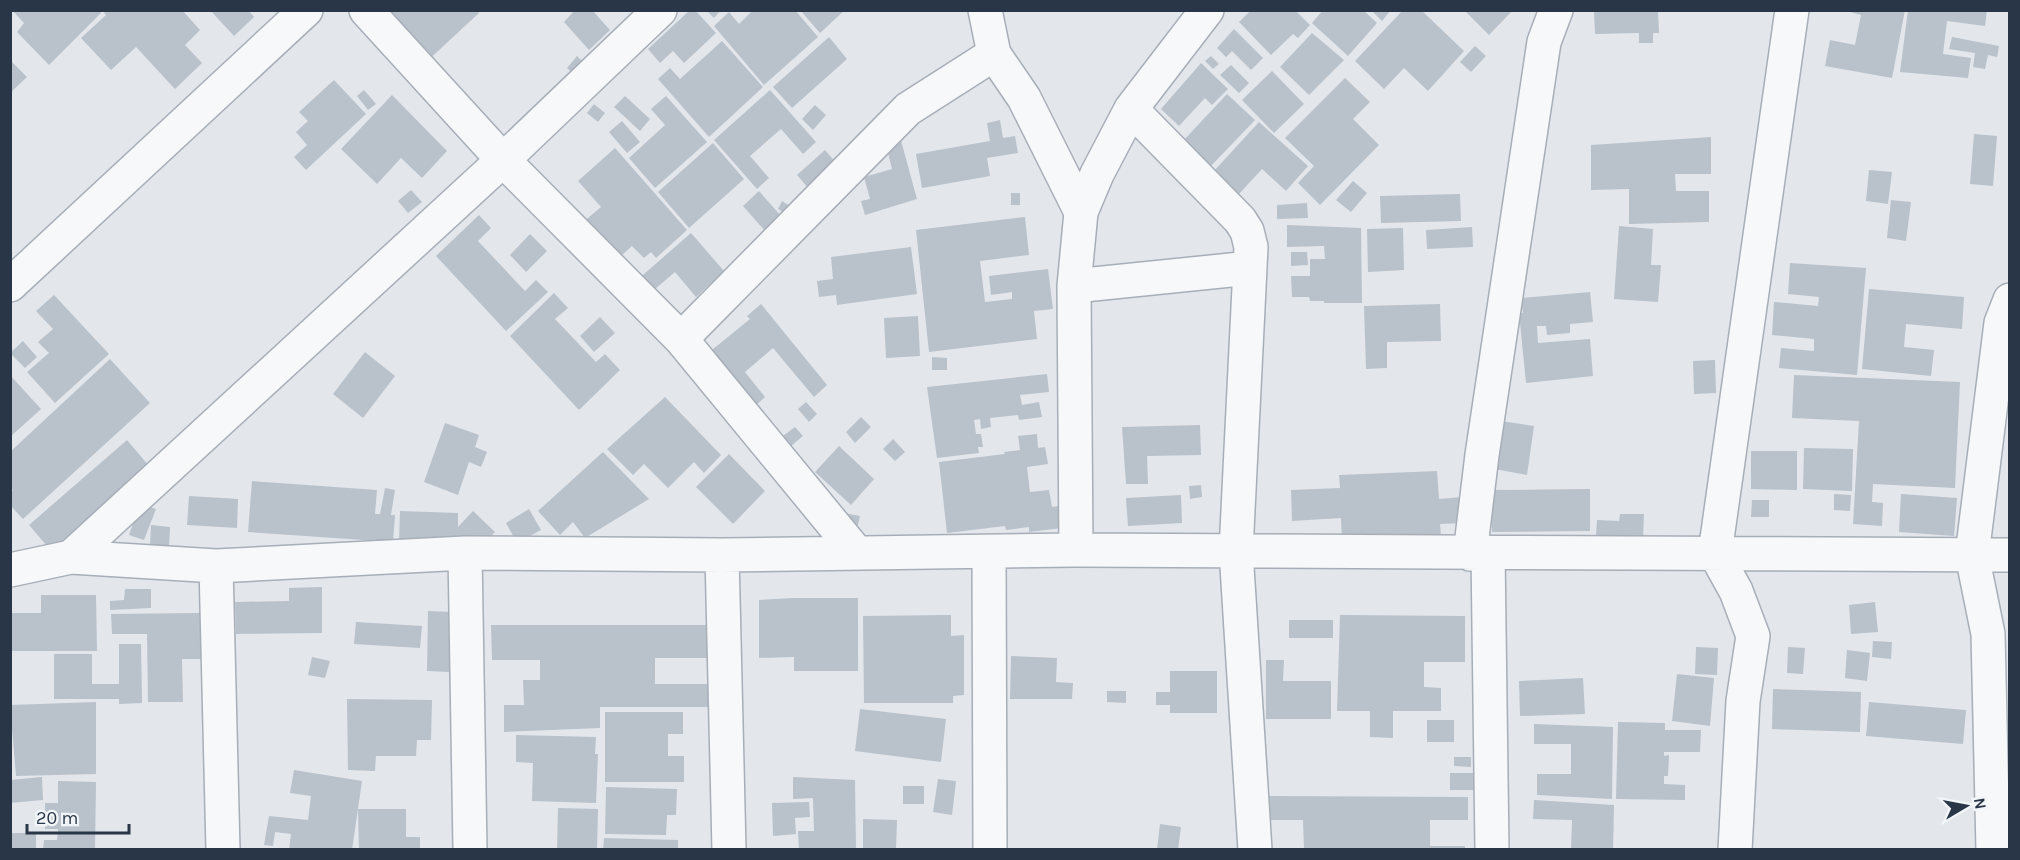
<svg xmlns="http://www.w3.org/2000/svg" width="2020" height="860" font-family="Karla,sans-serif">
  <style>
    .building { fill: #b9c1cb }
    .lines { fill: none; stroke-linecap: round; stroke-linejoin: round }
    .street-casing { stroke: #a7aeb7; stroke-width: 36 }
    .street { stroke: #f6f8fa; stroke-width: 33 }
  </style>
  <rect width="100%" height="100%" fill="#e3e7ec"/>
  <!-- building -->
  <path class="building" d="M12 10H99L101 13 49 65 17 32 24 23Z
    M106 10H182L200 30 185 45 202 63 175 89 136 47 111 70 81 38 106 15 104 13Z
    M210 10H248L254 17 234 36Z
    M373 10H477L479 13 424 64Z
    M575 10H592L610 30 589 50 564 22Z
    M690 10H695L716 33 684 63 673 51 660 63 648 49Z
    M706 10H721L714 18Z
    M753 10H795L818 37 764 85 714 26 729 12 739 24Z
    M800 10H845L820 33Z
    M1251 10H1295L1310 25 1298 38 1293 34 1271 55 1239 22Z
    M1323 10H1363L1377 23 1348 56 1312 23Z
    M1371 10H1391L1382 21Z
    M1403 10H1421L1464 51 1428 91 1404 68 1384 89 1355 61Z
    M1464 10H1513L1489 35Z
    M1594 10H1658L1659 33H1653V43H1639V33L1595 34Z
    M1843 10H1905L1892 78 1825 66 1830 40 1855 45 1861 15Z
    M1908 10H1987L1985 26 1947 21 1943 54 1971 58 1968 78 1900 72Z
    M1234 29 1263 58 1251 70 1232 51 1226 57 1217 48Z
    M1312 33 1344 60 1309 95 1280 67Z
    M829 37 847 59 792 108 773 87Z
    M1952 37 1999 46 1997 57 1988 55 1985 69 1973 67 1975 53 1949 49Z
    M722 41 763 87 709 137 658 79 670 68 680 79Z
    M1475 46 1486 56 1471 72 1460 62Z
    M577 56 585 64 575 75 567 68Z
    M1211 56 1219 64 1213 69 1205 61Z
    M10 60 27 77 10 93Z
    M1201 63 1228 89 1212 105 1205 98 1179 126 1161 109Z
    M1231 65 1249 83 1239 93 1220 75Z
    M1272 71 1304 104 1274 133 1242 100Z
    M1345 78 1370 102 1353 119 1379 145 1320 205 1298 183 1314 166 1285 138Z
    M334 80 366 114 306 170 294 157 307 145 296 132 308 121 299 112Z
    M364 90 376 104 368 110 357 96Z
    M770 90 816 142 803 154 781 129 750 156 769 178 757 189 714 140Z
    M1227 94 1255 120 1209 168 1182 142Z
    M392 95 447 151 422 178 401 158 377 184 341 149Z
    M625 96 650 119 640 131 614 107Z
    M666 96 707 142 655 188 629 158 665 125 651 109Z
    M594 104 605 113 598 122 587 113Z
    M815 105 826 115 813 130 802 119Z
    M1000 120 1003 138 1015 136 1018 153 987 158 990 176 922 188 916 154 990 141 987 123Z
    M622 121 640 142 627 153 609 132Z
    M1259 122 1308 166 1286 191 1262 169 1239 194 1214 171Z
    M1974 134 1997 136 1993 186 1970 184Z
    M900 137 917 199 865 215 861 201 870 199 864 177 892 169 885 141Z
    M1711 137V174H1675L1676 191H1709V222L1629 224V189L1591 190V145Z
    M713 143 744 179 689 228 658 192Z
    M615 148 687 230 656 258 651 252 644 258 632 246 615 261 582 223 601 207 578 181Z
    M825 150 837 164 809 189 797 175Z
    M1869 170 1892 172 1888 204 1866 201Z
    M1353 181 1367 193 1351 212 1336 200Z
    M411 190 422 202 408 213 398 201Z
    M759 191 782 217 766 232 743 206Z
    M1011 193H1020V205H1011Z
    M1460 194 1461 221 1381 223 1380 196Z
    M1891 200 1911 202 1906 241 1887 238Z
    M782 201 793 208 788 215 778 209Z
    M1307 203 1308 218 1277 219V205Z
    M479 215 491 228 478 241 525 291 536 280 548 292 506 331 436 256Z
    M1025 217 1029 255 980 261 985 302 1012 299V292L991 295 989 276 1048 269 1053 309 1034 311 1037 339 929 352 916 230Z
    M1287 225 1361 228 1362 303H1324V301H1310L1309 297H1292L1291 276H1310V259H1325L1324 246 1287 247Z
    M1619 226 1653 229 1651 265H1661L1658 302 1614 299Z
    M1472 227 1473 247 1427 249 1426 230Z
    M1403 228 1404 270 1368 272 1367 229Z
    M691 233 724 271 696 297 675 272 648 295 636 281Z
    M530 234 547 251 526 272 510 255Z
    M911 247 917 294 837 305 836 295 819 297 817 281 833 279 831 257Z
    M1291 252H1307L1308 265 1291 266Z
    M1790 263 1866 268 1857 375 1779 368 1781 348 1814 351V339L1772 335 1774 302 1818 306 1819 297 1788 294Z
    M1869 289 1964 297 1962 329 1906 324 1904 347 1934 350 1931 376 1862 369Z
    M1590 292 1593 322 1570 324V333L1547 335 1546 326H1537L1538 343 1590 339 1593 376 1526 383 1519 313H1523L1521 298Z
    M554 293 568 308 555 319 596 362 605 354 620 370 579 410 510 336Z
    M54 295 109 354 55 403 27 372 49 353 38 342 53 329 36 311Z
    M761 304 827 385 814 397 773 348 745 372 765 397 753 408 707 354 750 319 747 316Z
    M1440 304 1441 341 1387 342V368L1366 369 1364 306Z
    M918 316 920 356 886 358 884 318Z
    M600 317 615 333 594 352 580 336Z
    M23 341 37 357 25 368 10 353Z
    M365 352 395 376 363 418 333 394Z
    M932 357 947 358V370H932Z
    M110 359 150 403 23 519 10 505V493L13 490 10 487V452Z
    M1715 360 1716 393 1694 394 1693 361Z
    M1047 374 1049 392 1020 395 1022 405 1039 402 1042 417 1019 420 1018 415 990 418 991 427 981 429 980 419 974 420 976 434H981L983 447H978L979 453 937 458 927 387Z
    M10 375 41 409 10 437Z
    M1794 375 1960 382 1955 488 1873 484 1872 502 1883 503 1882 526 1853 524 1859 421 1792 418Z
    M665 397 721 455 704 473 694 462 668 488 644 464 633 475 607 449Z
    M806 402 817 414 809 422 798 409Z
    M861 417 871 427 855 443 846 432Z
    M1501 421 1534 426 1527 475 1494 469Z
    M445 423 479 435 475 447 487 452 481 467 469 462 458 495 424 482Z
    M1200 425 1201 455 1147 456 1148 484H1126L1122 427Z
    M795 427 803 436 791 446 783 436Z
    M1037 434 1038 448 1045 447 1048 464 1027 467 1030 492 1049 490 1052 507 1059 506 1062 528 1029 532V527L1006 530 1005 526 947 533 939 462 1005 454 1004 452 1020 450 1018 436Z
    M893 439 905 452 895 461 883 449Z
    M127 440 150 467 53 553 29 525Z
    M839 446 874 479 851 505 815 472Z
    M1804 448 1853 449 1852 491 1803 489Z
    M1751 451H1797V490L1751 489Z
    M603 452 649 499 585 538 573 522 560 535 538 511Z
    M729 454 765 491 733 524 696 487Z
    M1437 471 1439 499 1463 497 1464 523 1440 524 1441 536 1342 541 1341 518 1292 521 1291 490 1340 488 1339 475Z
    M252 481 377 490 375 514H380L385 488 395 490 391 515H395L393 542 248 532Z
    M1201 485 1202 497 1190 499 1189 486Z
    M1590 489V531L1492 532 1491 490Z
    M1834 494 1851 495 1850 511 1834 510Z
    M1901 494 1957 498 1954 536 1899 532Z
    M1181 495 1182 523 1128 526 1126 498Z
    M189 496 238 499 237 528 187 525Z
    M1752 500H1769V517H1751Z
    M140 504 156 509 144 540 129 535Z
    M529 509 541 530 517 543 506 523Z
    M400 511 458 513V527L473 511 495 532 475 552 458 536V544L399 542Z
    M844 513 860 516 857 529Z
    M1620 514H1644L1643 538 1596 536 1597 520 1619 521Z
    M151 525 170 527 169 547 150 546Z
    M322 587V633L236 634 235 602 289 601V588Z
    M125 589H151V608L110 610V601L124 600Z
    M41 595H96L97 651H10V613H41Z
    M793 598H858V671H794V657L759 658V600Z
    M1875 602 1878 632 1851 634 1849 605Z
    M428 611 452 612 450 672 427 671Z
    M200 613 201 659H182L183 702H148L147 634H112L111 614Z
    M951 615V636L964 635V695L953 696V703H864L863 616Z
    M1340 615 1465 616V662H1424V687L1441 688V711H1393V738L1370 737V711H1337Z
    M1289 620H1333V638H1289Z
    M356 622 422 626 420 648 354 644Z
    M491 625H711V658H655V684H710V707H600V728L504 732V705H524L523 680H540V660H492Z
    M1873 641 1892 642 1891 659 1872 657Z
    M119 644H141L142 703 119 704V699H54V654H92V684H119Z
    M1696 647 1718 648 1717 675 1695 674Z
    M1788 647 1805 648 1803 674 1787 673Z
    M1847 650 1870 653 1867 681 1845 678Z
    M1011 656 1057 658 1056 682 1073 683 1072 699H1010Z
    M312 657 330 661 325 678 308 675Z
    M1266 660H1284L1283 681H1331V719H1266Z
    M1170 671H1217V713H1170V705H1156V692H1170Z
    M1677 674 1714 678 1710 726 1672 721Z
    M1583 678 1585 714 1520 716 1519 681Z
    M1773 689 1861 692 1860 732 1772 729Z
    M1107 691H1126V703L1107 702Z
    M347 699 432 700 431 740H417L416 756H376L375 771 348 770Z
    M96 702V774L16 776 10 705Z
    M1869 702 1966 710 1963 744 1866 736Z
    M860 709 946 719 941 762 855 751Z
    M605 712H683V734H668V756H684V782H605Z
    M1427 720H1454V742H1427Z
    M1618 722 1665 723V730H1701L1700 752H1664V756L1669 755 1668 776H1664V784L1685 785V800L1616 799Z
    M1534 724 1613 727 1612 799 1537 795V774H1571V744H1534Z
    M516 735 596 737 595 754H598L596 803 532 801 533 763 516 762Z
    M1454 757H1471V767L1454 766Z
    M294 770 362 781 352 850H289L291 834 275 832 273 846 264 845 269 816 308 820 311 796 290 793Z
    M1450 773H1480V790H1450Z
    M42 777 43 800 10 803V780Z
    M793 777 855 780 856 850H799L798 831H814L813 798 793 799Z
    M938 779 956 781 952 815 933 812Z
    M58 781 96 782 95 850H43L44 840H57L58 829H45V803H58Z
    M903 786H924V804H903Z
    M606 787 677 789 676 815H667L666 835 605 834Z
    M1267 796 1468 797V820H1430V846H1465V850H1304L1303 820H1267Z
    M1534 800 1614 805 1613 850H1571L1572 820 1533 819Z
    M809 802 810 817 795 818 796 834 773 836 772 803Z
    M558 808 598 809 597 850H557Z
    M358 809H406V837H420V850H359Z
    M863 819 897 820 896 850H863Z
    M1160 824 1181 827 1178 850H1157Z
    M10 833H36V850H10Z
    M604 838 678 840V850H603Z"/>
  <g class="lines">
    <!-- street casing -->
    <g class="street-casing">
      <path id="street" d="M366 10 503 160 681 339 857 553
        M985 10 994 54 1024 98 1081 212
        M1131 109 1240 220 1247 231 1251 247 1236 551 1255 850
        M10 285 306 10
        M1074 286 1250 268
        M681 339 908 109 994 54
        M1076 550 1074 286 1081 212 1097 174 1131 109 1207 10
        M989 552 990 850
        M1488 552 1492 850
        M465 553 470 850
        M1470 554 1482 455 1544 42 1556 10
        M722 555 729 850
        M71 557 503 160 660 10
        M216 566 223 850
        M10 570 71 557 216 566 465 553 722 555 1076 550 2010 555
        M1735 850 1743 701 1753 636 1736 591 1715 553 1792 10
        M1993 850 1988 634 1972 555 2001 323 2010 300"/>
    </g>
    <!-- street -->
    <use href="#street" class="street"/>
  </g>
  <!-- border -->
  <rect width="2020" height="860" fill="none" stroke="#283647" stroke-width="24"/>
  <!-- north arrow -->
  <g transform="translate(1966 806) rotate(80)" stroke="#f3f6f9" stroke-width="4.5" paint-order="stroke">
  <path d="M0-4.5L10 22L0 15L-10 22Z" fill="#283647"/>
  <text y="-9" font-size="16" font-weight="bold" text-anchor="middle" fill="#283647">N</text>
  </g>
  <!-- scale -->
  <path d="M27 824v9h102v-9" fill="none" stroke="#283647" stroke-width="3"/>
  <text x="36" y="824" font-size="18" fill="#283647" stroke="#f3f6f9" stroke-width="4.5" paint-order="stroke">20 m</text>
</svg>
